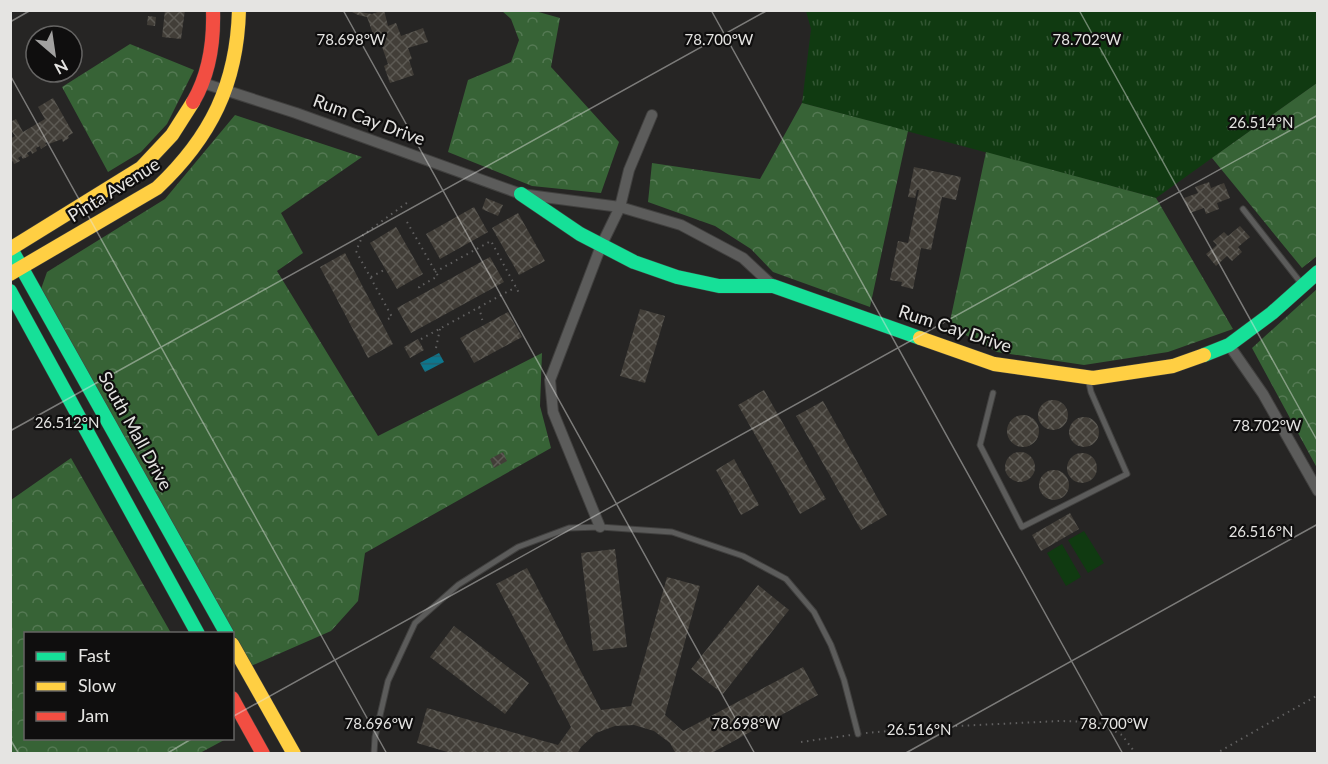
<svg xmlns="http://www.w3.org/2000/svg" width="1328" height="764" font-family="Lato,sans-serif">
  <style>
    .grass { fill: url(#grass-tufts) }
    .forest { fill: url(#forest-crowns) }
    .pitch { fill: #103a11 }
    .water { fill: url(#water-rules) }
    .building { fill: url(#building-cross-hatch) }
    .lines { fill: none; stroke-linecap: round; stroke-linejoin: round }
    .lane-casing { stroke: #41403f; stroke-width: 7 }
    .street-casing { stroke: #41403f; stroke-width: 12 }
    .fast-casing { stroke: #41403f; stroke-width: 15 }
    .slow-casing { stroke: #41403f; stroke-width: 15 }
    .jam-casing { stroke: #41403f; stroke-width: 15 }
    .path { stroke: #616060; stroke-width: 2; stroke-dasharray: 1.5 4.5; stroke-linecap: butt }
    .lane { stroke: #5c5c5b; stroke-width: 5 }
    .street { stroke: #5c5c5b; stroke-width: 10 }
    .fast { stroke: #16e098; stroke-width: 14 }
    .slow { stroke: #ffcf43; stroke-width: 14 }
    .jam { stroke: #f24e42; stroke-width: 14 }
    .ticks { fill: none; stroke: #e5e4e2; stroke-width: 1.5; stroke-opacity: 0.45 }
    .labels { text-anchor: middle; stroke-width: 4.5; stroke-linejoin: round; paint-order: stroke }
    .street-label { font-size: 18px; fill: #e5e4e2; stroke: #0f0e0e }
    .ticks-label { font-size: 15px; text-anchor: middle; fill: #e5e4e2; stroke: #0f0e0e; stroke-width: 4.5; stroke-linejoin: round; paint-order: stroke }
  </style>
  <defs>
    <pattern id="grass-tufts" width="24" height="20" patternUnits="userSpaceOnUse" patternTransform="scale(1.5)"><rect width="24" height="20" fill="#103a11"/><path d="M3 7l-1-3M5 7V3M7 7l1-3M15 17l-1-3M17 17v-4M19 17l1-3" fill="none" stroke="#335633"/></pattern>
    <pattern id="forest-crowns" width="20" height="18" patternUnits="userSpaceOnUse" patternTransform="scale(1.5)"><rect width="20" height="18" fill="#376336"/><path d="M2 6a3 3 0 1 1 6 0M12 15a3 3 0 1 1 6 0" fill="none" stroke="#547953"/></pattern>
    <pattern id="water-rules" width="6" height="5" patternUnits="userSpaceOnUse" patternTransform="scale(1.5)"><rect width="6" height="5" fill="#0d778e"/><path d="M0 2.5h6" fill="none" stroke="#26606d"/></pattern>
    <pattern id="building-cross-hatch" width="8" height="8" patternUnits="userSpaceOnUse" patternTransform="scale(1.5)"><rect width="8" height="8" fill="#423e38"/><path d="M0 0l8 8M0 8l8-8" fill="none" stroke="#5d5a54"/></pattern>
  </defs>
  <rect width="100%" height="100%" fill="#262524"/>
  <!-- grass -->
  <path class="grass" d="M806 11H1317V83L1156 198 802 103 811 29Z"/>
  <!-- forest -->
  <path class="forest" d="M502 11H535L560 18 551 67 619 142 601 193 532 186 448 152 468 80 511 62 519 40 511 19Z
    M130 44 194 70 167 124 141 152 108 172 62 87Z
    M1317 83V256L1302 268 1212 158Z
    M802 103 908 131 870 307 773 272 751 249 715 226 648 202 652 163 760 179Z
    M235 115 362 157 281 213 303 253 277 271 378 436 542 353 540 406 551 448 365 553 358 601 331 631 251 666 41 289 47 272 165 199Z
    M986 152 1156 198 1233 329 1168 352 1084 365 997 352 949 326Z
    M1317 289V468L1252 348Z
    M71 458 171 633 26 634V738L226 739 200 753H11V500Z"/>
  <!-- pitch -->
  <path class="pitch" d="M1084 531 1104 563 1088 573 1068 540Z
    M1062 544 1081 577 1066 586 1047 553Z"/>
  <!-- water -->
  <path class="water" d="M439 353 444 362 425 372 420 363Z"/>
  <!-- building -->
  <path class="building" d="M165 10H185L181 39 162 37Z
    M348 10H361L360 12 372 14 384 10 388 26 396 23 401 36 423 28 428 42 408 48 412 59 409 60 414 75 390 83 384 66 388 64 380 41 376 42 367 17 358 15Z
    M148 16 156 17 155 26 147 25Z
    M53 98 73 133 68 136 69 138 63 142 62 139 49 144 48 142 45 143 47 145 41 149 40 146 36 148 37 151 32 154 31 151 27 153 29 156 23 159 21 156 18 158 20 161 14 164 13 161 10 163V139L15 136 10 129V122L16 119 23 132 45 119 38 107Z
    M914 167 961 177 956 200 942 197 931 250 921 248 913 289 901 286 902 282 890 280 898 241 908 243 919 190H917L915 198 908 197Z
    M1209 182 1211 188 1224 183 1230 198 1217 203 1219 209 1206 214 1204 208 1190 213 1184 198 1198 193 1195 187Z
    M486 198 503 205 498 216 482 209Z
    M474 207 488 232 440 259 426 234Z
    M518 213 545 261 519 275 492 228Z
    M1240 226 1250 237 1238 247 1242 252 1232 261 1227 256 1216 266 1206 254 1217 245 1213 241 1224 232 1228 236Z
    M396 227 423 274 397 289 370 243Z
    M345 253 393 344 368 358 320 267Z
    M490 257 504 282 411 333 397 308Z
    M640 309 665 316 645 383 620 376Z
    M508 312 522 337 474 363 460 338Z
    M418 339 424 350 410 358 404 347Z
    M764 390 826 499 800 514 738 405Z
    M1038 415a15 15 0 1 1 30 0a15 15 0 1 1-30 0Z
    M823 401 887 515 861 530 796 416Z
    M1007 431a16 16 0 1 1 32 0a16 16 0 1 1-32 0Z
    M1069 432a15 15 0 1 1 30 0a15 15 0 1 1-30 0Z
    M1005 467a15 15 0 1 1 30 0a15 15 0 1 1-30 0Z
    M503 452 507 461 494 468 490 459Z
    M1067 468a15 15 0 1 1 30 0a15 15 0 1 1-30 0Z
    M734 459 759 505 741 515 716 470Z
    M1039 485a15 15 0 1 1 30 0a15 15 0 1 1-30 0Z
    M1070 513 1079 529 1041 551 1032 535Z
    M615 549 627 647 593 651 581 553Z
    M527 568 601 710 631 706 667 577 700 586 665 715 683 731 803 667 818 695 710 754H676L670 743 654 731 634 725 615 726 596 733 581 747 577 754H454L417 743 427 708 558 745 571 727 496 584Z
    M758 585 789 610 723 694 691 669Z
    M454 626 529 683 505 714 430 657Z"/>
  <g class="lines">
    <!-- lane casing -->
    <g class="lane-casing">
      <path id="lane" d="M1243 209 1301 283
        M993 393 980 445 1022 527 1127 474 1091 392 1088 378
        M374 754 375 737 388 681 415 623 458 585 518 547 569 528 600 527 672 532 743 556 786 579 814 612 831 645 844 680 858 734"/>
    </g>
    <!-- street casing -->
    <g class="street-casing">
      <path id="street" d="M203 83 296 113 521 194 620 207 681 225 743 258 773 286
        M1229 345 1263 394 1318 491
        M600 527 553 412 550 380 601 246 620 207 629 170 652 115"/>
    </g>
    <!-- fast casing -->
    <g class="fast-casing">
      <path id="fast" d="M521 194 580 234 634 262 677 277 719 286H773L920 338
        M10 247 227 634
        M10 291 198 634
        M1204 355 1229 345 1272 313 1318 272"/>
    </g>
    <!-- slow casing -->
    <g class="slow-casing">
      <path id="slow" d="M10 249 141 168 172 135 193 102
        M10 274 157 188C211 137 237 84 239 10
        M920 338 994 364 1093 378 1173 366 1204 355
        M232 644 294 754"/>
    </g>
    <!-- jam casing -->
    <g class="jam-casing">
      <path id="jam" d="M193 102C210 73 214 42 213 10
        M232 698 263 754"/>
    </g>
    <!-- path -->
    <path class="path" d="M407 222 438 276 419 287 422 292
      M435 272 491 241 519 293
      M371 277 384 270
      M479 307 483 323
      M388 319 392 317 356 251 363 235 408 202
      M421 339 516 287
      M436 348 440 329
      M866 733 936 727 1060 721 1097 722 1122 735 1136 754
      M801 742 851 735
      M1215 754 1318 695"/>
    <!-- lane -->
    <use href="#lane" class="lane"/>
    <!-- street -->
    <use href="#street" class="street"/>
    <!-- fast -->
    <use href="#fast" class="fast"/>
    <!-- slow -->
    <use href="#slow" class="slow"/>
    <!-- jam -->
    <use href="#jam" class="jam"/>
  </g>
  <!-- ticks -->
  <path class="ticks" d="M343 10 755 754M711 10 1123 754M1079 10 1318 442M10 22 31 10M10 75 387 754M10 431 768 10M232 717 1318 115M10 739 19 754M166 754 193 738M904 754 1318 524"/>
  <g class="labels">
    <!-- street labels -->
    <g class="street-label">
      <text transform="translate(369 120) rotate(20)" y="6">Rum Cay Drive</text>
      <text transform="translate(114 190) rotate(-32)" y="6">Pinta Avenue</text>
      <text transform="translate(955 329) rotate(18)" y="6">Rum Cay Drive</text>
      <text transform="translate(135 431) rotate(61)" y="6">South Mall Drive</text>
    </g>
  </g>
  <g class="ticks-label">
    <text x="351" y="45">78.698°W</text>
    <text x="719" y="45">78.700°W</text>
    <text x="1087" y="45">78.702°W</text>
    <text x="1261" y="128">26.514°N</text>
    <text x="67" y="428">26.512°N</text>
    <text x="1267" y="431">78.702°W</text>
    <text x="1261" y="537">26.516°N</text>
    <text x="379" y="729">78.696°W</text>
    <text x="746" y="729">78.698°W</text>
    <text x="1114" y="729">78.700°W</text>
    <text x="919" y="735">26.516°N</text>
  </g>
  <!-- border -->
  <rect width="1328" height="764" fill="none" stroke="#e5e4e2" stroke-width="24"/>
  <!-- legend -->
  <rect x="24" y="632" width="210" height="108" fill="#0f0e0e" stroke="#656463" stroke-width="1.5"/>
  <rect x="36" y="652" width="30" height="9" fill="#16e098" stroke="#656463" stroke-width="1.5"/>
  <text x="78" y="662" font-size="18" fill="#e5e4e2">Fast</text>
  <rect x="36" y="682" width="30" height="9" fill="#ffcf43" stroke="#656463" stroke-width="1.5"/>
  <text x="78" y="692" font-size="18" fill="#e5e4e2">Slow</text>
  <rect x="36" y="712" width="30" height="9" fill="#f24e42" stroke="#656463" stroke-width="1.5"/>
  <text x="78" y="722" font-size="18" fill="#e5e4e2">Jam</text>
  <!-- north arrow -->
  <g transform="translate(54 54) rotate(151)"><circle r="28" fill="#0f0e0e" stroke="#656463" stroke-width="1.5"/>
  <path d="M0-4.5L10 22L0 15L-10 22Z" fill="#a2a1a0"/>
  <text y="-9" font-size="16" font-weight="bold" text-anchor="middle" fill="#e5e4e2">N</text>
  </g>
</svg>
